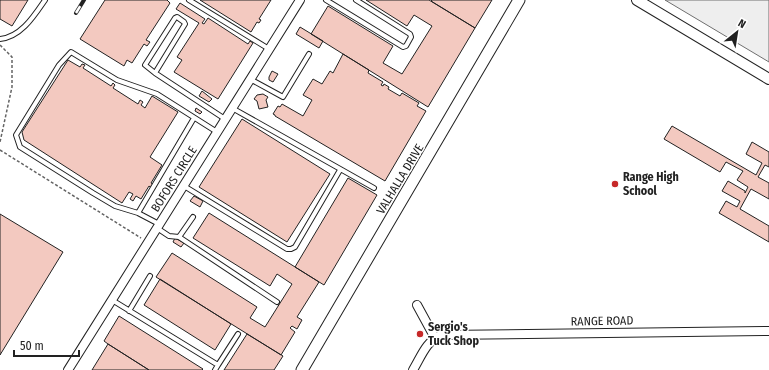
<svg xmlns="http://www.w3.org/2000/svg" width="769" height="370" font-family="'Fira Sans Condensed',sans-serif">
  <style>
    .green { fill: #eee; stroke: #6f6f6f }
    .building { fill: #f3c9c0; stroke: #222 }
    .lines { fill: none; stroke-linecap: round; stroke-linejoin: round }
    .service-casing { stroke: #222; stroke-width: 6 }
    .minor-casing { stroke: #222; stroke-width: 10 }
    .tertiary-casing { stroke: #222; stroke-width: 12 }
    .secondary-casing { stroke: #222; stroke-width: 13 }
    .path { stroke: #646464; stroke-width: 1.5; stroke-dasharray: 3 2; stroke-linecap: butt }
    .service { stroke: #fff; stroke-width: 4 }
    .minor { stroke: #fff; stroke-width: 8 }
    .tertiary { stroke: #fff; stroke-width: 10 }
    .secondary { stroke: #fff; stroke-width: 11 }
    .rail-casing { stroke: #222; stroke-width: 4 }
    .rail { stroke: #fff; stroke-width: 2.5; stroke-dasharray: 8; stroke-linecap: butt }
    .poi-dot { fill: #c62828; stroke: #fff; stroke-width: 1.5 }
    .labels { text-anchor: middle; stroke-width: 3; stroke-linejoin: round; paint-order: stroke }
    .poi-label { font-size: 12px; font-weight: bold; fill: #222; stroke: #fff; text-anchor: start }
    .street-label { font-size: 12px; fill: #222; stroke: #fff }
  </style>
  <rect width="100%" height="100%" fill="#fff"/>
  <!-- green -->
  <path class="green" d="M665 0H769V62Z"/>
  <!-- building -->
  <path class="building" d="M0 0H28L12 26 0 19Z
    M105 0H167L170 3 146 40 150 42 147 46 144 44 132 63 127 60 124 66 80 39Z
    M200 0H271L259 19 261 20 259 23 257 22 251 32Z
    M366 0H429L475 28 428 107 311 34 328 6 393 46 383 63 402 74 432 26 414 15 407 26Z
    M432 0H492L475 28 431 1Z
    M180 3 205 19 202 23 204 24 208 18 248 44 250 41 253 43 218 99 174 72 182 60 177 57 199 23 176 9Z
    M300 27 323 41 319 48 296 34Z
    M343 54 369 70 368 73 383 82 381 85 383 86 384 84 389 87 388 89 400 96 402 93 419 103 417 106 426 111 385 181 275 116V115L273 114 278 106 280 107 282 104 303 116 312 100 303 95 313 79 322 84 330 71 333 73Z
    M68 60 80 67 82 64 85 65 83 68 111 86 113 83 115 85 113 88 138 104 140 100 143 102 141 105 145 108 152 96 178 112 150 157 162 165 151 183 156 186 154 190 149 186 141 199 136 196 133 201 130 199 133 194 129 192 122 203 24 140 22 132Z
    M272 71 278 74 273 82 269 80V77Z
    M202 91 212 99 209 102 199 96Z
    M263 94 268 97 266 100 268 107 259 109 257 101 254 99 257 95Z
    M196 108 202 112 200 114 195 111Z
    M242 119 330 174 287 242 199 187Z
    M672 126 756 175 762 163 746 154 752 142 769 152V167L765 165 758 177 769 183V199L751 189 740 209 769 226V242L719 213 726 201 737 207 740 201 722 191 728 181 745 191V193L748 187 737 180 743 171 726 162 720 172 664 139Z
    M348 178 377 195 324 285 295 267Z
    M194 196 203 201 200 207 190 201Z
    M209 213 319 282 297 317 302 320 297 329 292 326 290 328 295 332 281 355 156 277 172 253 257 307 250 318 265 327 292 284 277 274 270 286 193 238Z
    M0 214 63 252 0 355Z
    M175 238 184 243 181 247 173 242Z
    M160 279 231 324 215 350 144 305Z
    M119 316 203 369 202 370H149L108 344 104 341Z
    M247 334 283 356 274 370H224Z
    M108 344 149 370H92Z"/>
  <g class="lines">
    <!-- service casing -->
    <g class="service-casing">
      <path id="service" d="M189 0 269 49
        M326 0 403 47 406 46 411 37 410 34 356 0
        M0 39C21 37 34 16 45 0
        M155 73 185 24 184 22 177 17 175 18 145 65 155 73 225 119
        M250 79 283 97 309 54
        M232 108 374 188
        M184 186 287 249H291L295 247 340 170
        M138 213 194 118
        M159 224 138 213 115 206 93 193 20 147 16 135 59 65 71 52 117 80 157 94 217 132
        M157 228 169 236 179 237 277 302
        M179 237 193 217
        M112 300 218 365 215 370
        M129 311 150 276
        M218 365 238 334"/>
    </g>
    <!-- minor casing -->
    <g class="minor-casing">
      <path id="minor" d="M417 305 435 338
        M68 370 300 0
        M413 370C421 357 426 341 441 335L769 331"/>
    </g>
    <!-- tertiary casing -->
    <g class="tertiary-casing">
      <path id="tertiary" d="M637 0 769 79"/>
    </g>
    <!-- secondary casing -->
    <g class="secondary-casing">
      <path id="secondary" d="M302 370 519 0"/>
    </g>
    <!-- path -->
    <path class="path" d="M0 45 12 57V87L0 142
      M0 150 141 238"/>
    <!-- service -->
    <use href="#service" class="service"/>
    <!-- minor -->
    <use href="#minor" class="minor"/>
    <!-- tertiary -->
    <use href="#tertiary" class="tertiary"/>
    <!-- secondary -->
    <use href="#secondary" class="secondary"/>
    <!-- rail casing -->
    <g class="rail-casing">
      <path id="rail" d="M76 13 84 0"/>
    </g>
    <!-- rail -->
    <use href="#rail" class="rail"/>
  </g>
  <!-- markers -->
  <g class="poi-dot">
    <circle cx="615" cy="184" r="4"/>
    <circle cx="420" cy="334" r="4"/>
  </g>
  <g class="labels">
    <!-- poi labels -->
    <g class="poi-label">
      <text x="623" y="181">Range High<tspan x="623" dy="14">School</tspan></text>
      <text x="428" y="331">Sergio's<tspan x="428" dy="14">Tuck Shop</tspan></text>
    </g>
    <!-- street labels -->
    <g class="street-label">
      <text transform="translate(174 179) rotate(-58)" y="4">BOFORS CIRCLE</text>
      <text transform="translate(400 179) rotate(-59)" y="4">VALHALLA DRIVE</text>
      <text transform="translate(602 321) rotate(-1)" y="4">RANGE ROAD</text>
    </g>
  </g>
  <!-- north arrow -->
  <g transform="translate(737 32) rotate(30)" stroke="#ffffff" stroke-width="3" paint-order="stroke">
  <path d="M0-3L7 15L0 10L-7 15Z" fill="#222222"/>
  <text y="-6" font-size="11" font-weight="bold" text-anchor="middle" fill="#222222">N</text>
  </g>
  <!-- scale -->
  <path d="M14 350v6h65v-6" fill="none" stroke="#222222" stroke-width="2"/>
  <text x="20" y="350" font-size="12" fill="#222222" stroke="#ffffff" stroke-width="3" paint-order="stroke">50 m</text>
</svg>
